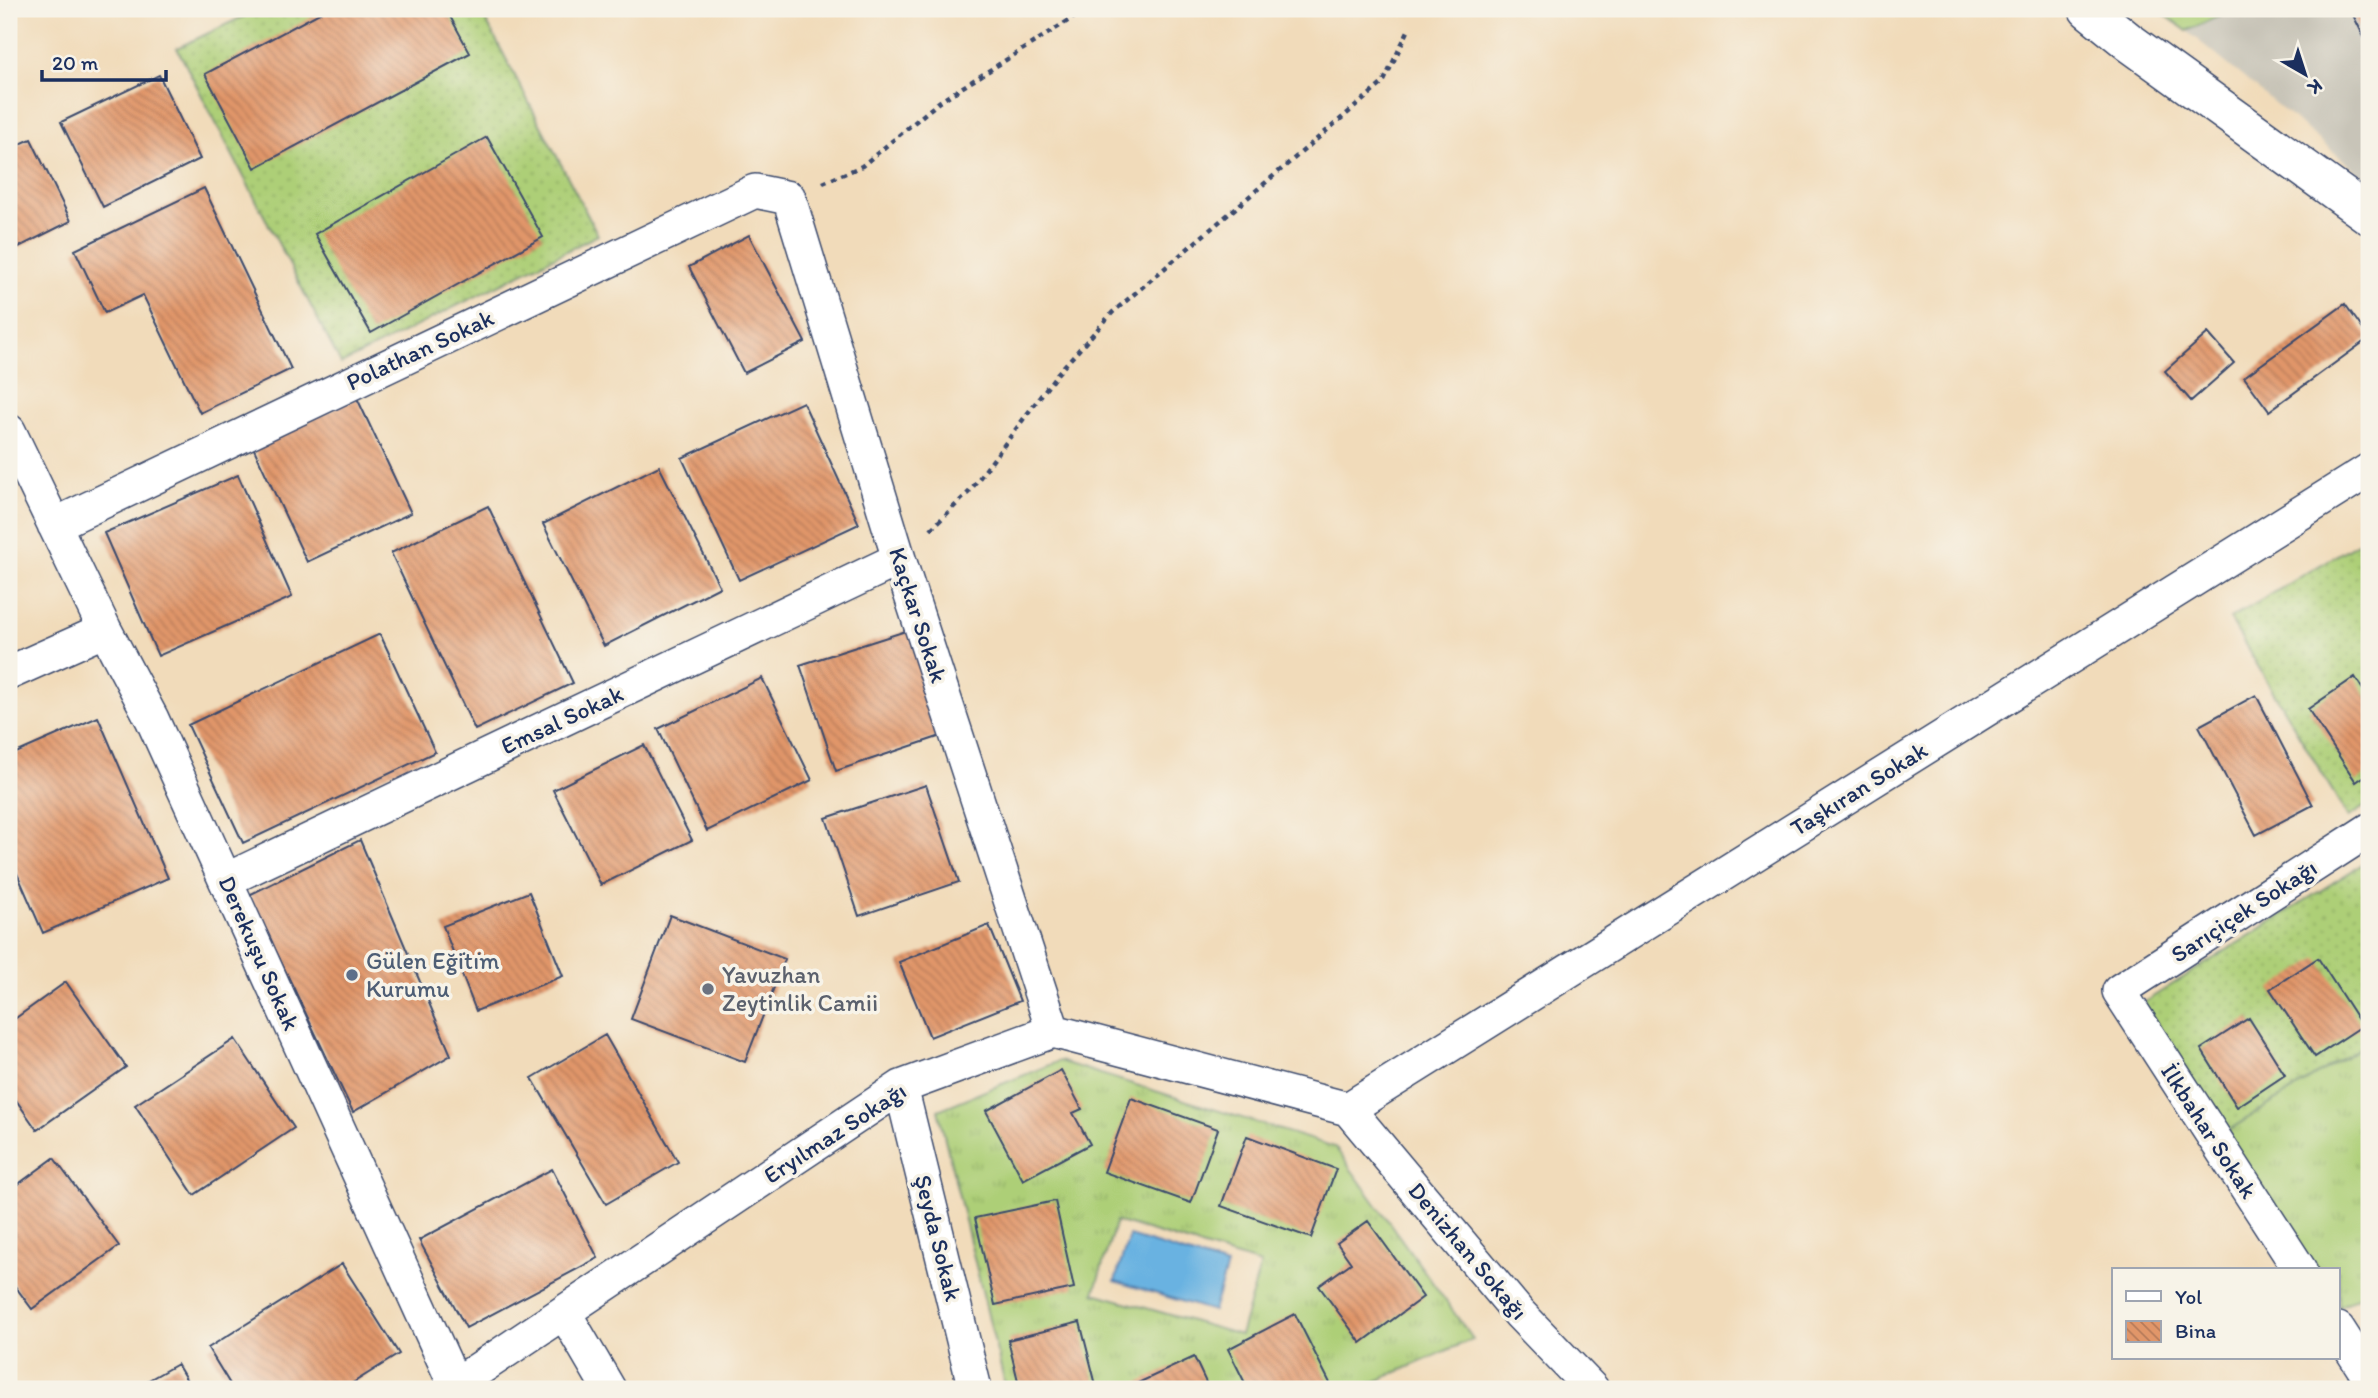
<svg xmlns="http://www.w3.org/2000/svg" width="2378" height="1398" font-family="Itim,sans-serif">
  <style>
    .industrial { fill: #c8c4b8 }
    .grass { fill: url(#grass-tufts); stroke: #647f6a; stroke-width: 2; fill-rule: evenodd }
    .garden { fill: url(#garden-dots); stroke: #647f6a; stroke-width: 2 }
    .water { fill: #69b2e1; stroke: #4270a0; stroke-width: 2 }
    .building { fill: url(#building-back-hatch) }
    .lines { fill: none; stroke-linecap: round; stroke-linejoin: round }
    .minor-casing { stroke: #3b496c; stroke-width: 36 }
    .tertiary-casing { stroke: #3b496c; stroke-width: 41 }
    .path { stroke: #3b496c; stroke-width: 4.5; stroke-dasharray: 5 5; stroke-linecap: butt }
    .minor { stroke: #fff; stroke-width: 33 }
    .tertiary { stroke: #fff; stroke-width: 38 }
    .service-dot { fill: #5c6f8a; stroke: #f7f3e8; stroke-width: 2.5 }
    .worship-dot { fill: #6b7280; stroke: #f7f3e8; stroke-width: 2.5 }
    .labels { text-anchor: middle; stroke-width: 7; stroke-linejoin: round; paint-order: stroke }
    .street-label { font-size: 24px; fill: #1b2f5e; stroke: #f7f3e8 }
    .service-label { font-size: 24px; fill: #4e5e75; stroke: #f7f3e8; text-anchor: start }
    .worship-label { font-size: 24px; fill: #5b616d; stroke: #f7f3e8; text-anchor: start }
  </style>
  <defs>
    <pattern id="grass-tufts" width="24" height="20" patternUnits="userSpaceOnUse" patternTransform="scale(1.75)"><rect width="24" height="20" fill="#adcf77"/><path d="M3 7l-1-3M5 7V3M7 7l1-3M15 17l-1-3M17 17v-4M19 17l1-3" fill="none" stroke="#94b269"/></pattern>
    <pattern id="garden-dots" width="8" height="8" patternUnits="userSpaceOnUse" patternTransform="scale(1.75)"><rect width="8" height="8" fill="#adcf77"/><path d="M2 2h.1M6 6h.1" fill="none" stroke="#94b269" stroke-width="1.8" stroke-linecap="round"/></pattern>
    <pattern id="building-back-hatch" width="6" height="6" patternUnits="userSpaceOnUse" patternTransform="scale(1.75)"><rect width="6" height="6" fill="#e19669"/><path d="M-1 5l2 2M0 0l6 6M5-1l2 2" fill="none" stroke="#b67b5a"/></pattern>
  </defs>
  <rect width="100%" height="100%" fill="#f7f3e8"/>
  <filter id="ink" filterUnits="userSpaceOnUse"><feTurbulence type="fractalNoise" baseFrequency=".0143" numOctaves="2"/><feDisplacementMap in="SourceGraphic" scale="14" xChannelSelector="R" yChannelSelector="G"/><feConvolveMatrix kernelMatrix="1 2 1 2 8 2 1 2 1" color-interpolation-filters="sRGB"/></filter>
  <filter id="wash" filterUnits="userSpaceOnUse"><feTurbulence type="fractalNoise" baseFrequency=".00686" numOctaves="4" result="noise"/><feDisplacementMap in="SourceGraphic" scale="28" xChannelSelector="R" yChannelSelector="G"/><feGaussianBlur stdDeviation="1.57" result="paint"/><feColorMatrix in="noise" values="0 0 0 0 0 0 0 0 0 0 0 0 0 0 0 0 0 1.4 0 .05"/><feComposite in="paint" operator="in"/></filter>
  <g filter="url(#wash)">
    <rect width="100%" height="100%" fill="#f1dbba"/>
    <!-- industrial -->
    <path class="industrial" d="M2157 9H2369V181L2187 31Z"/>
    <!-- grass -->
    <path class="grass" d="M2157 9H2233L2187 31Z
      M2369 1042V1290L2339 1307 2338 1270H2315L2224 1133Z
      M1059 1061 1335 1147 1473 1339 1358 1389H1006L938 1110ZM1116 1221 1261 1264 1240 1335 1094 1293Z"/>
    <!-- garden -->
    <path class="garden" d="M259 9H480L598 235 341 364 177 48Z
      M2369 536V804L2348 817 2230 619Z
      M2369 860V1042L2224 1133 2143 1003Z"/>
    <!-- water -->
    <path class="water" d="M1129 1236 1227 1266 1213 1311 1115 1281Z"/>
    <g id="blocks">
      <!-- building -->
      <path class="building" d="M327 9H446L470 53 255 168 205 74Z
        M2355 9H2369V47L2351 11Z
        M159 75 200 159 103 207 61 122Z
        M487 137 543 237 371 333 315 234Z
        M31 139 71 221 9 252V149Z
        M204 188 291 369 200 413 143 295 105 313 75 250Z
        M749 235 805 342 744 373 689 267Z
        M2345 304 2369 338 2269 411 2244 377Z
        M2208 333 2234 363 2191 401 2165 371Z
        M357 398 411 513 307 562 253 447Z
        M803 402 859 524 739 580 682 458Z
        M659 466 720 587 604 646 543 524Z
        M238 475 292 597 158 656 104 533Z
        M488 506 573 683 475 730 391 553Z
        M909 630 944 735 836 771 800 665Z
        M380 634 435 752 243 843 188 725Z
        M2355 677 2369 699V773L2356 782 2308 709Z
        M762 678 812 780 707 831 658 729Z
        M2256 695 2313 805 2256 835 2199 726Z
        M98 717 168 878 43 933 9 855V756Z
        M644 745 692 840 601 885 553 790Z
        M926 785 959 882 859 916 826 818Z
        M360 840 451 1055 353 1112 249 895Z
        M529 892 563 976 476 1011 443 926Z
        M670 915 785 959 745 1062 631 1019Z
        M989 925 1020 1001 930 1037 899 962Z
        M2318 958 2362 1026 2315 1057 2270 989Z
        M66 982 126 1067 37 1130 9 1090V1023Z
        M2249 1018 2285 1075 2237 1107 2201 1049Z
        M605 1035 678 1162 606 1204 532 1078Z
        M235 1039 294 1128 194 1195 135 1105Z
        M1061 1070 1082 1109 1073 1113 1090 1144 1023 1180 986 1111Z
        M1131 1098 1218 1129 1191 1203 1104 1172Z
        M1247 1136 1336 1169 1311 1238 1221 1206Z
        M54 1158 119 1246 32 1309 9 1278V1191Z
        M552 1169 598 1258 466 1328 419 1240Z
        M1055 1201 1074 1288 995 1305 975 1218Z
        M1368 1221 1423 1297 1361 1343 1319 1286 1351 1263 1337 1243Z
        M342 1264 399 1354 343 1389H233L208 1348Z
        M1295 1314 1331 1385 1323 1389H1248L1228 1349Z
        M1080 1322 1097 1389H1020L1008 1340Z
        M1194 1357 1209 1389H1125Z
        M177 1364 192 1389H133Z"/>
    </g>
  </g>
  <g filter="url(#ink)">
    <use href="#blocks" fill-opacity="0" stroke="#3b496c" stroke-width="2"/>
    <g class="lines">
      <!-- minor casing -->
      <g class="minor-casing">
        <path id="minor" d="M9 431 105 630 152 719 455 1385
          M54 525 755 191 789 198 899 559 1053 1031
          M9 673 105 630
          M226 880 899 559
          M901 1087 975 1389
          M1348 1109 2369 470
          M1348 1109 1519 1313 1592 1389
          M2300 1270 2119 991 2369 830
          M564 1312 609 1389
          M2338 1329 2369 1377
          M449 1389 901 1087 1053 1031 1348 1109"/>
      </g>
      <!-- tertiary casing -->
      <g class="tertiary-casing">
        <path id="tertiary" d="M2088 9 2129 42 2369 215"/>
      </g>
      <!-- path -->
      <path class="path" d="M823 183 862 166 939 102 1087 9
        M931 529 969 492 1057 374 1113 312 1383 83 1409 29"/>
      <!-- minor -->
      <use href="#minor" class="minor"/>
      <!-- tertiary -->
      <use href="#tertiary" class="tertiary"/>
    </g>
  </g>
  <!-- markers -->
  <circle class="service-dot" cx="352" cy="975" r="7"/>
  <circle class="worship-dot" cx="708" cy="989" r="7"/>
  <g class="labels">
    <!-- street labels -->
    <g class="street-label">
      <text transform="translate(420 350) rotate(-25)" y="8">Polathan Sokak</text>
      <text transform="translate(918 615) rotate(72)" y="8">Kaçkar Sokak</text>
      <text transform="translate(562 720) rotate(-25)" y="8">Emsal Sokak</text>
      <text transform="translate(1859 789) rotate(-32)" y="8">Taşkıran Sokak</text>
      <text transform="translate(2244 911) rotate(-33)" y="8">Sarıçiçek Sokağı</text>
      <text transform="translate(259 953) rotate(66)" y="8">Derekuşu Sokak</text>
      <text transform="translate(2209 1131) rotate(57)" y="8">İlkbahar Sokak</text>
      <text transform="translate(835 1133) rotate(-33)" y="8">Eryılmaz Sokağı</text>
      <text transform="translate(938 1238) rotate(76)" y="8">Şeyda Sokak</text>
      <text transform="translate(1468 1251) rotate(50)" y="8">Denizhan Sokağı</text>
    </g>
    <!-- service labels -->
    <g class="service-label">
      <text x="366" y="969">Gülen Eği̇ti̇m<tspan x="366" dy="28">Kurumu</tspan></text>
    </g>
    <!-- worship labels -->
    <g class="worship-label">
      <text x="722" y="983">Yavuzhan<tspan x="722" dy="28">Zeytinlik Camii</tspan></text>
    </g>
  </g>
  <!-- margin -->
  <rect width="2378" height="1398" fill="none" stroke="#f7f3e8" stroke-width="35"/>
  <!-- legend -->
  <rect x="2112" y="1268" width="228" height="91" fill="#f7f3e8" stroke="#9fa5b1" stroke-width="2"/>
  <rect x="2126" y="1291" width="35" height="10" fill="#ffffff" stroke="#9fa5b1" stroke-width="2"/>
  <text x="2175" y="1304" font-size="21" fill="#1b2f5e">Yol</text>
  <rect x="2126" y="1321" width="35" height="21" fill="url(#building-back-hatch)" stroke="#9fa5b1" stroke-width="2"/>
  <text x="2175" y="1338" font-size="21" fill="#1b2f5e">Bina</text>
  <!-- north arrow -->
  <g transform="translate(2305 74) rotate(141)" stroke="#f7f3e8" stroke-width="5" paint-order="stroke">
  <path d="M0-5L12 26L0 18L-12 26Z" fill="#1b2f5e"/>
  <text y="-10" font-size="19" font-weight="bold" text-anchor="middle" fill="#1b2f5e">K</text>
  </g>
  <!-- scale -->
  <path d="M42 70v10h124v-10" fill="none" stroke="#1b2f5e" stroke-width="3.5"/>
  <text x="52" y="70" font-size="21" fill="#1b2f5e" stroke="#f7f3e8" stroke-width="5" paint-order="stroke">20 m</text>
</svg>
